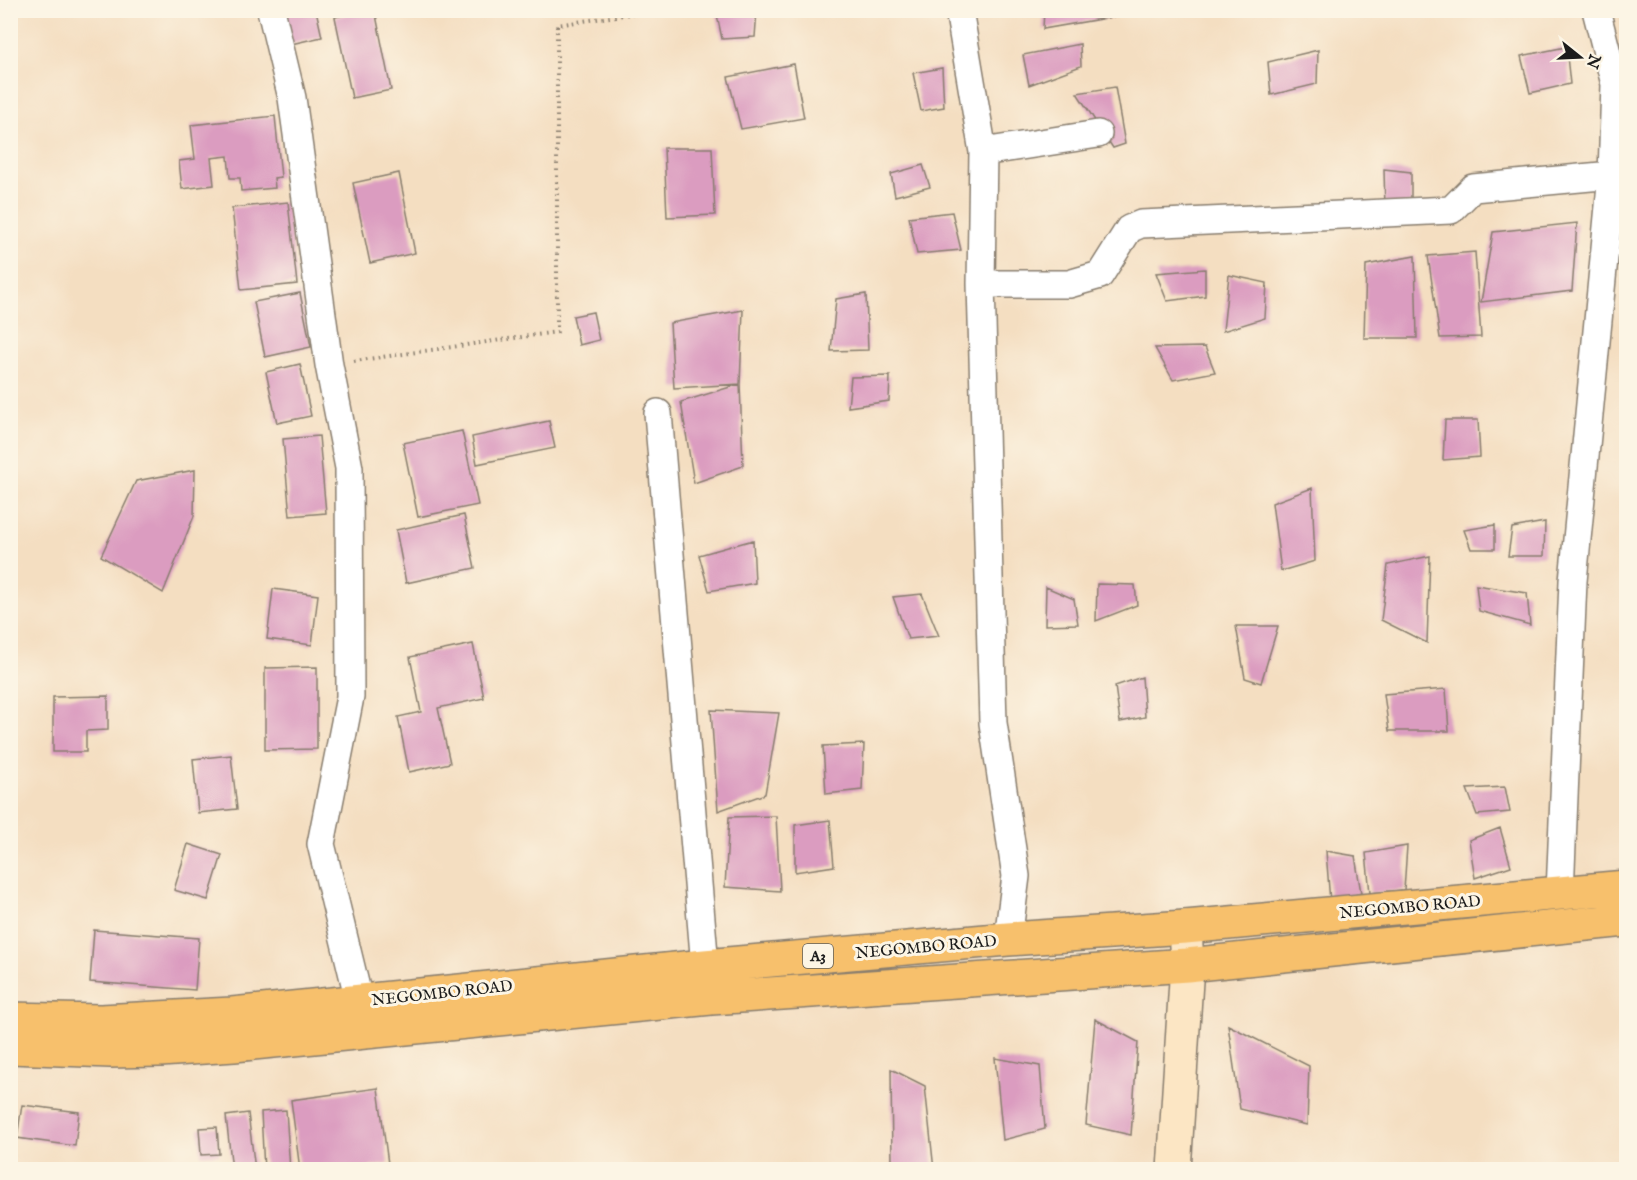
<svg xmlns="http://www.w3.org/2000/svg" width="1637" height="1180" font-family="'IM FELL English',serif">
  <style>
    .building { fill: #db9cc0 }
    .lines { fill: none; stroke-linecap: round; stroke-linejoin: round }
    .street-casing { stroke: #887d6e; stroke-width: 30 }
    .secondary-casing { stroke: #887d6e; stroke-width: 36 }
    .highway-casing { stroke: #887d6e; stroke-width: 36 }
    .path { stroke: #887d6e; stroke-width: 4; stroke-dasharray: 1.5 4.5; stroke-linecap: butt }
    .street { stroke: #fff; stroke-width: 27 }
    .secondary { stroke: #fce6c4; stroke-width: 33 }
    .highway { stroke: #f7c06c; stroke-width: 33 }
    .labels { text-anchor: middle; stroke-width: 6; stroke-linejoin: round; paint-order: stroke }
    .shield { fill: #fcf5e5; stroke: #5f5d58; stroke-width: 1.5 }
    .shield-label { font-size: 15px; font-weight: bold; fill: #1c1c1c }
    .street-label { font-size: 16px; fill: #1c1c1c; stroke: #fcf5e5 }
  </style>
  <rect width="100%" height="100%" fill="#fcf5e5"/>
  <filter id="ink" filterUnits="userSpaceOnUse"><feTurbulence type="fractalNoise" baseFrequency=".0167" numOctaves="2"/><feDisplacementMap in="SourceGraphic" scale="12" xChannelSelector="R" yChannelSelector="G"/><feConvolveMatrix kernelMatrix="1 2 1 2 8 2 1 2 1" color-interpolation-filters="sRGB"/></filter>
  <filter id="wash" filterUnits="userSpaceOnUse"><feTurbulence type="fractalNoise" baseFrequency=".008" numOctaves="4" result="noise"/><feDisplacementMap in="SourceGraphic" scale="24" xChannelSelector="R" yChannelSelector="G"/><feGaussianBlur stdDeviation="1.35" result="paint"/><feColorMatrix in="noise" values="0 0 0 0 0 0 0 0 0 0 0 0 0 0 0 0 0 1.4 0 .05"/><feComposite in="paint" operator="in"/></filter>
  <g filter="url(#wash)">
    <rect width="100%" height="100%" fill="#f4dec1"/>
    <g id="blocks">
      <!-- building -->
      <path class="building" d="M284 10H316L322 37 291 44Z
        M365 10H375L391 90 352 98 335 17Z
        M716 10H757L755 37 722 39Z
        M1044 10H1141V12L1043 29Z
        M1080 44 1081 66 1029 85 1023 55Z
        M1566 47 1570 84 1530 93 1521 56Z
        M1318 50 1317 84 1271 95 1268 62Z
        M794 64 804 118 741 129 728 77Z
        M942 68 944 107 921 111 913 73Z
        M1115 87 1125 144 1113 148 1077 93Z
        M275 116 281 177 274 178 275 188 241 191 240 178H230L228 156 211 158 214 185 182 189 179 161 195 159 191 125Z
        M664 148H712L715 215 667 217Z
        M923 165 930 187 895 196 891 174Z
        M1384 169 1411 172V203L1385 208Z
        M399 173 415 253 370 263 353 183Z
        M288 202 297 284 241 290 232 208Z
        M952 212 961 250 917 254 909 217Z
        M1577 223 1572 291 1481 302 1493 232Z
        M1475 252 1481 337 1440 338 1428 256Z
        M1415 256 1417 338H1364L1366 265Z
        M1205 269V296L1167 301 1156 273Z
        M1229 275 1267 283 1265 318 1223 331Z
        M300 293 311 347 265 357 254 302Z
        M866 294 868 350 831 351 836 299Z
        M743 310 740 384 674 388 670 323Z
        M593 312 599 340 579 345 573 316Z
        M1205 347 1215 372 1173 380 1155 348Z
        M300 364 311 416 277 423 266 372Z
        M890 376 889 401 848 407 851 377Z
        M740 384 743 466 694 483 681 402Z
        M1445 420H1478L1480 457 1443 460Z
        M549 421 555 448 477 464 472 437Z
        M462 431 478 505 418 517 403 443Z
        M319 436 326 513 290 516 283 439Z
        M195 470 194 516 163 593 101 556 136 481Z
        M1312 488 1315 561 1281 571 1272 503Z
        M464 515 475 568 406 583 396 530Z
        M1545 522 1544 556H1508L1512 528Z
        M1495 525V549H1471L1464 530Z
        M753 540 755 583 709 591 699 555Z
        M1430 556 1427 643 1381 620 1388 565Z
        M1097 584 1135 585 1137 605 1096 621Z
        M1476 585 1527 593 1530 625 1479 611Z
        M1046 587 1074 599 1078 624 1045 625Z
        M273 589 318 595 312 645 267 639Z
        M922 594 939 636 908 639 893 597Z
        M1236 626H1278L1261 683 1245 678Z
        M473 644 484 698 438 708 450 763 409 772 398 717 421 712 410 657Z
        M317 667V749L265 750V668Z
        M1142 677 1145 717 1120 722 1115 686Z
        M1446 689 1449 731H1389L1384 694Z
        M108 696V730L86 731V752H53V697Z
        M711 710 779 713 765 794 718 811Z
        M864 744 862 790 826 794 823 746Z
        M231 755 237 809 198 813 193 759Z
        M1505 787 1510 812 1477 815 1467 789Z
        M776 816 780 891 725 887 729 817Z
        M830 820 834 866 795 872V825Z
        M1500 828 1511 866 1475 878 1469 840Z
        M188 844 222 855 208 900 174 890Z
        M1407 846 1404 890 1370 893 1366 853Z
        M1326 851 1355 856 1361 893 1330 902Z
        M94 930 199 938 195 990 90 982Z
        M1095 1019 1138 1042 1131 1135 1086 1125Z
        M1228 1025 1309 1066 1307 1125 1240 1109Z
        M995 1058 1040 1066 1045 1129 1003 1140Z
        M891 1069 925 1086 934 1170H904L892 1164Z
        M378 1088 388 1164 351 1170H300L291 1100Z
        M22 1105 79 1112 75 1146 17 1138Z
        M286 1110 290 1170H264L261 1112Z
        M248 1113 255 1170H232L226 1116Z
        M217 1127 219 1154 201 1155 199 1128Z"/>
    </g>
  </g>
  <g filter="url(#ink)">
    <use href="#blocks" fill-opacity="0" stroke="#887d6e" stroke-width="1.5"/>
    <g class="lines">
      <!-- street casing -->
      <g class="street-casing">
        <path id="street" d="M271 10 292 98 329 365 349 468 350 697 321 844 359 1000
          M959 10 983 152 981 284 993 723 1016 876 1008 939
          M983 152 1098 134
          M981 284H1069L1100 275 1129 229 1141 224 1451 210 1473 188 1612 175
          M658 413 705 966
          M1560 893 1573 581 1612 175 1615 84 1596 10"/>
      </g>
      <!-- secondary casing -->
      <g class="secondary-casing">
        <path id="secondary" d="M1174 1170 1187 965 1185 927"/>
      </g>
      <!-- highway casing -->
      <g class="highway-casing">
        <path id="highway" d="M10 1019 101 1021 232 1014 705 966 1008 939 1185 927 1626 887
          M10 1047 110 1051 160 1050 234 1045 711 998 1187 965 1626 920"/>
      </g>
      <!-- path -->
      <path class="path" d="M354 361 557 332V25L656 10"/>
      <!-- street -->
      <use href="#street" class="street"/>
      <!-- secondary -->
      <use href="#secondary" class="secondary"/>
      <!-- highway -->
      <use href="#highway" class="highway"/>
    </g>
  </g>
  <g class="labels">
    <!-- shield labels -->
    <rect class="shield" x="803" y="944" width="30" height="24" rx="4.5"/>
    <g class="shield-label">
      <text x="818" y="961">A3</text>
    </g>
    <!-- street labels -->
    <g class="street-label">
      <text transform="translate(1410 906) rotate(-5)" y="6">NEGOMBO ROAD</text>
      <text transform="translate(926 946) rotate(-5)" y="6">NEGOMBO ROAD</text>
      <text transform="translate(442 992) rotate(-6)" y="6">NEGOMBO ROAD</text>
    </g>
  </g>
  <!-- margin -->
  <rect width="1637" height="1180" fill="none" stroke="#fcf5e5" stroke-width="36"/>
  <!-- north arrow -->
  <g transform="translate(1580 57) rotate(108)" stroke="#fcf5e5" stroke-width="4.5" paint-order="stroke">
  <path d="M0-4.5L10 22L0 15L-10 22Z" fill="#1c1c1c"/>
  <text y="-9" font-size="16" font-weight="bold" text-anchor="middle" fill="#1c1c1c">N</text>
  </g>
</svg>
